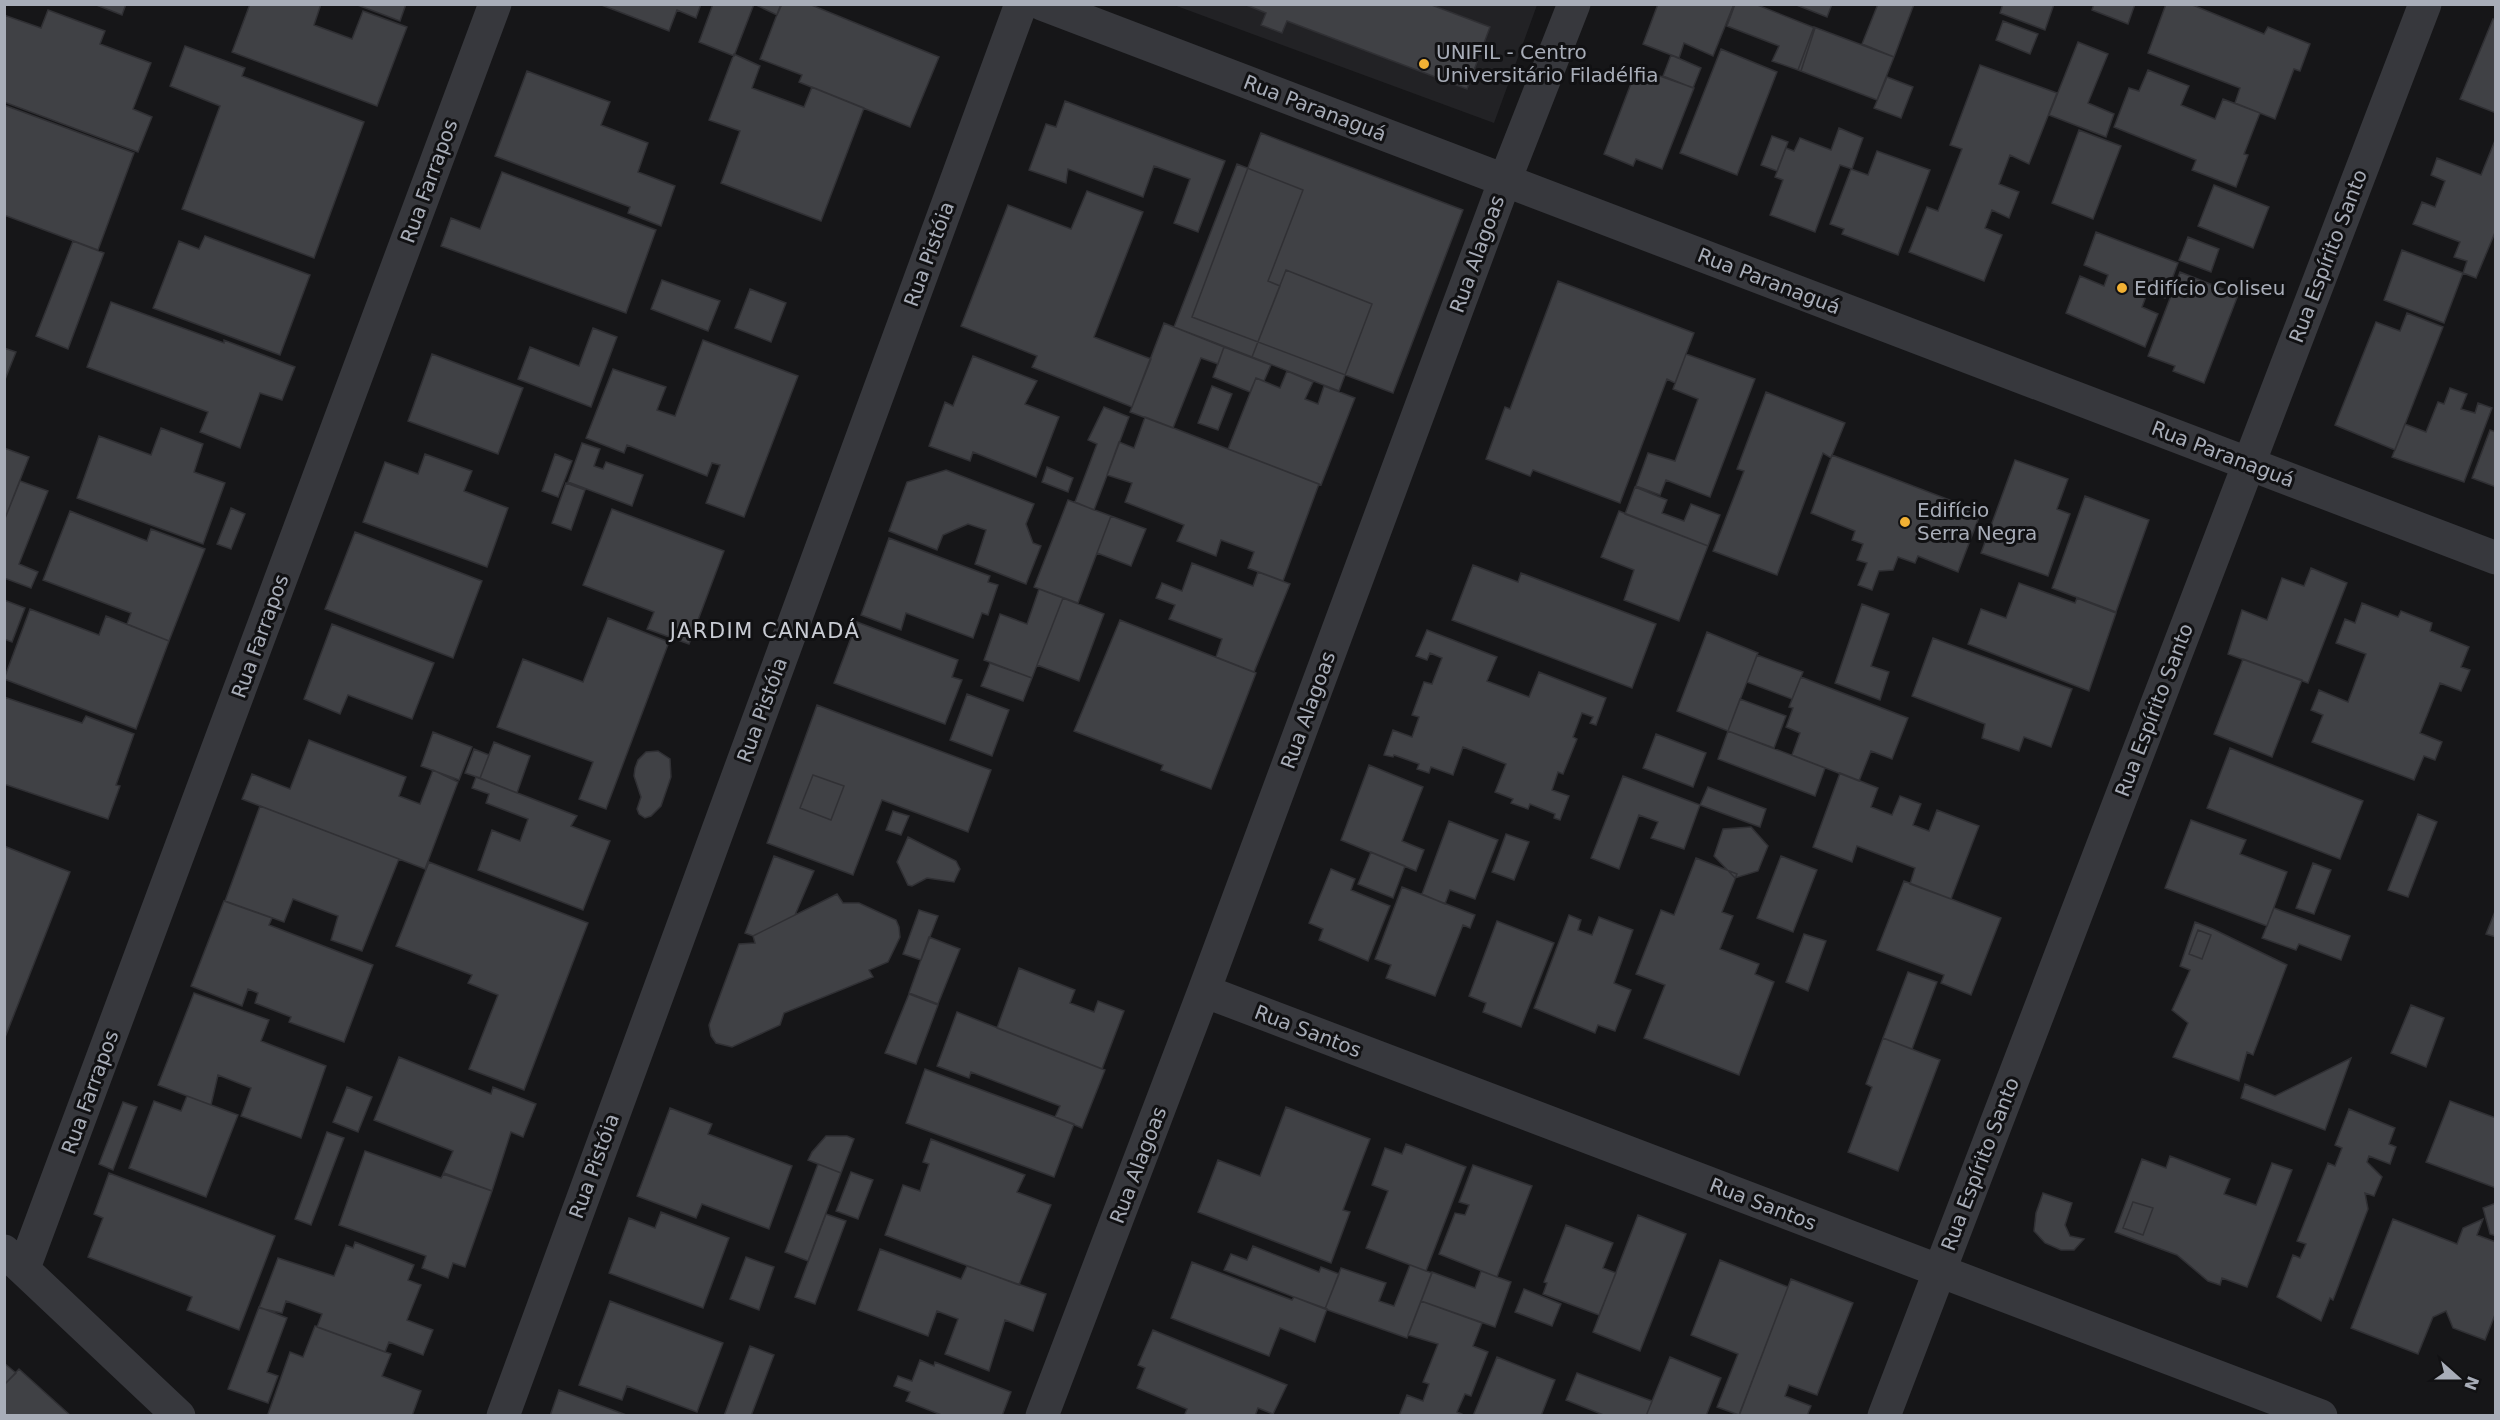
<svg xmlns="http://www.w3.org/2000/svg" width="2500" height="1420" font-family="'DejaVu Sans',sans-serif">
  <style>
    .built { fill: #222225 }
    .building { fill: #404145; stroke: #303034; stroke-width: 1.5 }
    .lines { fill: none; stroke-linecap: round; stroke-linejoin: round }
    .minor { stroke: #37383d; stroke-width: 33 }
    .poi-dot { fill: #f2b134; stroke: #111113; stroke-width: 2 }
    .labels { text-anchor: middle; stroke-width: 6; stroke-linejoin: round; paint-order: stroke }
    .poi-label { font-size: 20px; fill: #a8adb8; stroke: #111113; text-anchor: start }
    .street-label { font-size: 20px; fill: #a8adb8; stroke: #111113 }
    .neighbourhood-label { font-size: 21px; letter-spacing: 1.5px; fill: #c9ccd4; stroke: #111113 }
  </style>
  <rect width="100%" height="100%" fill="#161618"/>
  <!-- built -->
  <path class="built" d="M1174 5H1537L1494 123Z"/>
  <!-- building -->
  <path class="building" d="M94 4H126L122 15Z
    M250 4H321L314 25 352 39 363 11 407 27 377 106 232 52Z
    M355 4H406L400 21Z
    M599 4H701L696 18 677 10 669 31Z
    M713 4H754L734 56 699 42Z
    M754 4H782L777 15Z
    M781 4H809L939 57 910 127 799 82 802 75 760 59Z
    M1244 4H1429L1490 27 1467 89 1287 21 1282 33 1261 25 1266 13Z
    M1658 4H1734L1713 56 1684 43 1679 58 1643 44Z
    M1735 4H1755L1815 28 1801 71 1772 61 1779 46 1727 26Z
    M1794 4H1832L1827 17Z
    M1878 4H1914L1894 57 1862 44Z
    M2003 4H2054L2045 30 2000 13Z
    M2094 4H2135L2128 24 2092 10Z
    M2166 4H2190L2264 34 2268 27 2310 44 2300 71 2294 69 2275 119 2235 103 2240 88 2148 53Z
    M48 10 105 31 100 44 151 63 133 109 152 117 138 152 4 102V15L41 28Z
    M2493 19 2496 20V113L2460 99Z
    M2003 21 2038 34 2030 54 1996 40Z
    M1814 27 1894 57 1877 100 1798 70Z
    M2078 42 2108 54 2088 103 2114 114 2106 137 2049 115Z
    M185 46 245 68 242 76 364 122 314 258 182 209 220 106 170 86Z
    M1721 49 1777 72 1737 175 1680 153Z
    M734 54 760 66 752 88 804 107 812 87 864 108 821 221 721 183 740 131 709 120Z
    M1671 55 1701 68 1693 88 1663 76Z
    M1980 65 2057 93 2029 164 2010 155 1999 184 2019 192 2009 218 1992 210 1985 228 2002 235 1984 281 1909 252 1927 207 1938 211 1962 149 1950 145Z
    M1637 68 1694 88 1662 169 1636 159 1633 166 1604 154Z
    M2148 70 2189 86 2181 105 2215 119 2223 99 2260 113 2244 154 2248 155 2236 187 2192 170 2196 160 2114 127 2129 88 2139 91Z
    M527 71 610 102 601 125 648 143 638 172 675 186 661 226 628 213 630 207 495 156Z
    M1887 77 1913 87 1901 118 1874 108Z
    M1065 101 1225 161 1198 232 1174 223 1190 179 1154 166 1143 197 1068 169 1066 183 1029 170 1046 124 1056 127Z
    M4 105 134 153 98 250 4 215Z
    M1839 128 1863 138 1852 169 1840 165 1815 232 1770 215 1783 180 1775 177 1786 148 1794 151 1800 138 1831 150Z
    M2079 130 2121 146 2093 219 2052 203Z
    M1261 133 1463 210 1393 393 1192 317Z
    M1772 136 1788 142 1777 171 1761 165Z
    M2496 138V230L2476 278 2463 273 2467 261 2454 257 2460 242 2413 224 2422 202 2435 207 2445 181 2431 175 2437 158 2481 175Z
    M1877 151 1930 170 1898 255 1842 234 1844 229 1830 224 1851 169 1868 175Z
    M1237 164 1303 190 1268 281 1280 286 1252 357 1174 327Z
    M502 172 656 230 626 313 441 246 451 218 480 229Z
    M2214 185 2269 207 2253 248 2198 226Z
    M1087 191 1143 212 1094 337 1151 359 1132 407 1032 367 1037 356 961 326 1008 205 1071 229Z
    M2096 232 2178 263 2165 298 2148 291 2142 307 2158 314 2145 347 2066 313 2080 276 2104 286 2108 275 2084 265Z
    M205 236 310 275 280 355 153 308 179 241 199 249Z
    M2188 237 2219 249 2211 272 2179 260Z
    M73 241 104 253 68 349 36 336Z
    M2402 250 2463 273 2444 323 2384 300Z
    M1286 270 1372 304 1339 391 1252 357Z
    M2180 272 2238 295 2204 383 2173 371 2175 366 2148 356Z
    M662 280 720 301 708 331 651 309Z
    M1558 281 1694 333 1675 383 1667 379 1620 503 1533 470 1530 476 1486 459 1505 407 1510 409Z
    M750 289 786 303 771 342 735 328Z
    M111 302 224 343V340L295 367 282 400 260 393 240 448 200 432 208 412 87 367Z
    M2407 313 2443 327 2395 450 2335 425 2376 322 2400 331Z
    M1164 323 1224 347 1218 364 1201 358 1173 428 1130 412Z
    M593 328 617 337 591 407 518 379 530 347 579 366Z
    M703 340 798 376 744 517 706 503 720 465 712 463 707 476 627 445 624 453 586 438 613 369 666 387 657 410 675 416Z
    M1224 347 1271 365 1264 381 1256 378 1250 392 1213 377Z
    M4 348 16 352 4 382Z
    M432 354 523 388 498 454 408 421Z
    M1686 354 1755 379 1710 497 1666 480 1660 495 1636 486 1648 453 1675 461 1698 399 1673 389Z
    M973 356 1037 381 1025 404 1059 417 1036 477 973 452 970 461 929 446 945 402 953 406Z
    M1287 371 1313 382 1305 399 1318 404 1324 386 1355 398 1321 485 1228 449 1256 378 1280 388Z
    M1212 386 1232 394 1218 430 1198 423Z
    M2450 388 2467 394 2461 409 2475 413 2478 403 2492 408 2464 482 2392 457 2405 424 2426 432 2438 402 2444 404Z
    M1766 392 1845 423 1831 458 1823 453 1777 575 1713 551 1744 471 1737 469Z
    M1104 407 1129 417 1094 510 1075 502 1097 444 1088 440Z
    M1145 417 1319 484 1283 581 1248 568 1254 552 1221 540 1216 556 1177 541 1184 525 1125 502 1132 483 1107 475 1119 442 1134 448Z
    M161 428 203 444 194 472 225 483 203 544 77 498 99 436 151 455Z
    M2490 430 2496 432V487L2472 478Z
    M582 443 600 449 594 466 603 469 606 462 643 475 632 506 568 482Z
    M4 448 29 457 4 521Z
    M425 454 472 471 464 491 508 508 487 567 363 522 385 462 418 474Z
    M555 454 572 461 558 497 542 491Z
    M1832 455 1981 512 1958 572 1918 556 1915 563 1898 557 1893 570 1879 571 1872 590 1858 585 1867 563 1857 560 1863 544 1852 540 1855 531 1811 513Z
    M2015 460 2068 479 2057 509 2070 514 2048 576 1981 553Z
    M1047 467 1073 478 1068 492 1042 482Z
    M946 470 1034 504 1026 524 1033 543 1041 546 1026 584 975 564 986 530 968 524 943 535 937 550 889 531 907 482Z
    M20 481 48 491 19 564 38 572 31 588 4 578V521Z
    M566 483 585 490 571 530 552 523Z
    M1635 487 1667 500 1662 513 1684 521 1691 504 1720 515 1708 546 1625 514Z
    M2085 496 2149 520 2116 612 2052 588Z
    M1068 500 1111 516 1078 603 1034 587Z
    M231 508 245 514 231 549 217 544Z
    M612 509 724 551 689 644 647 629 654 612 583 585Z
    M70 511 147 541 151 529 205 549 169 641 127 624 131 613 43 580Z
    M1619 511 1708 546 1679 621 1624 600 1634 570 1601 557Z
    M1111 516 1146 529 1131 566 1097 553Z
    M355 532 482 581 453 658 325 609Z
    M889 538 990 576 988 582 998 585 988 615 982 613 973 638 906 613 901 630 861 615Z
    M1192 563 1253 586 1258 572 1290 584 1254 672 1216 657 1222 639 1169 619 1175 605 1156 598 1162 583 1182 591Z
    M1473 565 1518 582 1521 573 1656 624 1632 688 1452 620Z
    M2311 568 2347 583 2308 683 2228 654 2242 610 2267 620 2282 578 2304 586Z
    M2019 583 2075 603 2077 598 2116 613 2089 691 1968 644 1981 609 2006 618Z
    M1039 589 1063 598 1032 678 984 660 1000 614 1027 624Z
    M1063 598 1104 614 1079 681 1037 665Z
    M4 600 25 608 12 642 4 639Z
    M2362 603 2398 617 2401 611 2432 623 2430 631 2469 647 2461 667 2470 670 2461 691 2440 683 2420 733 2442 742 2435 760 2424 756 2414 780 2312 742 2323 715 2311 710 2319 690 2348 702 2366 654 2336 643 2345 619 2355 623Z
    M1862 604 1889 614 1871 666 1889 672 1880 700 1835 683Z
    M30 609 99 635 106 616 169 641 136 729 4 679Z
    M608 618 669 642 606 809 579 799 593 762 497 727 523 659 583 682Z
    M1120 620 1256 673 1211 789 1161 770 1163 765 1074 731Z
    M857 622 958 660 952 677 962 680 945 724 834 683Z
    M332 624 434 663 412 719 348 695 340 714 304 699Z
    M1427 630 1497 657 1487 681 1529 697 1539 672 1606 698 1596 725 1590 723 1593 717 1582 713 1573 737 1577 739 1563 774 1558 772 1552 790 1569 796 1560 820 1554 818 1555 814 1530 804 1528 809 1511 803 1513 799 1495 792 1506 764 1463 747 1453 775 1431 767 1429 773 1417 769 1419 764 1394 755 1393 757 1384 755 1393 730 1412 737 1419 717 1412 715 1424 682 1432 684 1442 658 1430 653 1427 660 1416 656Z
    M1707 632 1758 653 1728 731 1677 711Z
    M1933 638 2072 689 2051 747 2024 737 2019 751 1982 738 1985 724 1912 696Z
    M1757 655 1803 672 1792 699 1747 682Z
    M2243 659 2302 680 2272 757 2214 734Z
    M990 663 1032 678 1023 701 981 686Z
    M1801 677 1908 718 1892 759 1871 751 1859 781 1792 755 1800 733 1786 727 1793 708 1789 707Z
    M967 694 1009 710 992 756 950 740Z
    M4 697 82 723 86 716 134 734 116 785 120 786 108 819 4 784Z
    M1740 699 1786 716 1774 748 1728 731Z
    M817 705 991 770 968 832 882 800 853 875 767 843Z
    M1728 731 1825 768 1815 796 1718 759Z
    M433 732 472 747 459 780 421 766Z
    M1656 734 1706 753 1693 787 1643 768Z
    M309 740 406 777 399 796 420 804 433 770 458 782 425 869 242 799 252 774 290 789Z
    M494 742 530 756 517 793 480 778Z
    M2230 748 2363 801 2340 859 2207 808Z
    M474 749 489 755 480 778 465 773Z
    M658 751 670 759 671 777 661 806 651 816 645 818 639 814 637 809 641 797 634 776 635 768 638 760 646 752Z
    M1369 765 1423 787 1402 841 1424 850 1416 871 1341 840Z
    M1840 773 1878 788 1871 807 1892 815 1900 796 1921 804 1913 825 1929 831 1937 810 1979 826 1951 899 1910 884 1915 868 1857 846 1852 862 1813 847Z
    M813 775 844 786 831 820 800 808Z
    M1623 776 1700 805 1684 849 1651 838 1658 822 1639 815 1619 869 1591 858Z
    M476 777 577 816 571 826 610 841 583 910 478 870 492 830 520 841 528 819 486 803 489 794 472 788Z
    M1708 787 1766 809 1760 827 1700 805Z
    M260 806 399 859 362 951 331 940 338 916 293 899 284 922 225 901Z
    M893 811 909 816 901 835 886 830Z
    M2418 814 2437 822 2408 897 2388 890Z
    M2191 820 2246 840 2240 854 2287 872 2267 926 2165 888Z
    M1449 821 1498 840 1475 899 1450 890 1445 904 1422 894Z
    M1751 827 1768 846 1758 871 1735 878 1714 856 1723 829Z
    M1506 834 1529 842 1514 880 1492 872Z
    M908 837 956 861 960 869 954 882 927 878 912 886 908 885 897 862Z
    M4 846 70 872 4 1040Z
    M1371 852 1405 866 1393 898 1358 884Z
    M774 856 814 871 795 915 753 936 745 933Z
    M1781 856 1817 870 1793 932 1757 918Z
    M1696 858 1737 874 1722 912 1733 916 1720 949 1759 964 1755 974 1774 982 1739 1075 1644 1038 1665 985 1636 974 1661 910 1674 915Z
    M429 862 588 923 524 1090 469 1069 498 995 468 983 472 975 396 946Z
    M2313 863 2331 870 2314 914 2296 908Z
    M1331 869 1355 879 1351 890 1390 906 1368 961 1319 940 1323 929 1309 923Z
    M1904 881 2001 918 1971 995 1941 983 1944 975 1877 950Z
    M1402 887 1475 915 1470 928 1463 925 1435 996 1386 978 1391 965 1375 959Z
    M837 894 843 903H859L896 920 899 927 900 937 888 962 869 970 873 977 784 1013 780 1025 732 1047 716 1043 711 1036 709 1025 739 944 755 943 753 936Z
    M224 901 272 918 269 925 373 965 344 1042 289 1022 291 1017 255 1003 258 993 248 989 242 1006 191 986Z
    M2274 908 2350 936 2341 960 2299 944 2296 950 2262 938Z
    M2496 909V937L2486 934Z
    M919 910 938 916 921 960 903 954Z
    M1569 915 1581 920 1578 930 1592 935 1599 917 1633 930 1614 983 1631 990 1615 1031 1598 1025 1595 1033 1534 1008Z
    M1497 921 1554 943 1521 1027 1483 1012 1486 1003 1469 996Z
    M2195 922 2213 929 2287 965 2253 1055 2247 1052 2239 1081 2173 1057 2188 1023 2172 1010 2190 970 2180 966Z
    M2198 930 2211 935 2202 959 2189 954Z
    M1804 934 1826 941 1808 991 1786 982Z
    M929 937 960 949 938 1004 909 993Z
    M1019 968 1075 990 1070 1003 1094 1012 1098 1001 1124 1011 1102 1069 997 1028Z
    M1908 972 1937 982 1912 1049 1883 1038Z
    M194 993 269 1020 261 1041 326 1066 301 1138 241 1116 251 1088 218 1075 211 1105 158 1085Z
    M909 994 938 1005 916 1064 885 1053Z
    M2411 1005 2444 1018 2426 1067 2391 1053Z
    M957 1012 1105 1070 1082 1128 1055 1117 1060 1106 971 1072 969 1078 937 1066Z
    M1883 1038 1940 1060 1898 1171 1848 1152 1872 1087 1866 1084Z
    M399 1057 491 1094 493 1087 536 1104 523 1137 511 1132 492 1191 443 1174 453 1151 374 1120Z
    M2351 1058 2325 1130 2241 1098 2245 1084 2275 1096Z
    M925 1069 1074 1124 1054 1177 906 1123Z
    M347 1087 372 1097 358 1132 333 1122Z
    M187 1096 238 1115 206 1197 129 1168 154 1101 181 1111Z
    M2450 1101 2496 1118V1188L2426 1162Z
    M123 1102 137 1107 113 1170 99 1164Z
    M1286 1107 1370 1139 1343 1210 1350 1212 1331 1263 1198 1212 1218 1160 1260 1176Z
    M670 1108 712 1124 708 1134 792 1166 769 1229 702 1204 696 1218 637 1196Z
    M2349 1109 2395 1128 2389 1144 2396 1147 2390 1164 2369 1156 2367 1162 2382 1177 2374 1196 2365 1193 2368 1209 2333 1300 2330 1298 2321 1321 2277 1297 2293 1255 2300 1258 2306 1244 2297 1241 2328 1163 2335 1166 2342 1148 2335 1145Z
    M327 1132 344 1138 311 1225 295 1219Z
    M826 1136H847L854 1139 841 1173 808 1160 812 1152Z
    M931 1139 1025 1175 1017 1192 1051 1205 1019 1285 885 1235 903 1185 920 1191 929 1164 923 1162Z
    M1406 1144 1466 1167 1426 1271 1366 1248 1388 1191 1372 1185 1385 1148 1402 1154Z
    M365 1151 441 1178 444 1173 492 1191 465 1267 453 1263 448 1278 422 1268 426 1256 339 1225Z
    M2170 1156 2230 1179 2224 1194 2256 1205 2272 1163 2292 1170 2247 1287 2222 1278 2220 1285 2208 1281 2177 1255 2115 1232 2142 1159 2166 1168Z
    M818 1164 841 1173 808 1261 785 1252Z
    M1473 1165 1532 1186 1497 1277 1439 1254 1455 1213 1465 1215 1469 1205 1459 1202Z
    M851 1172 873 1180 858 1219 836 1211Z
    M109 1173 275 1236 239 1330 187 1310 192 1297 88 1257 103 1218 94 1214Z
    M2043 1193 2072 1203 2065 1225 2070 1236 2084 1239 2074 1250H2061L2045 1243 2034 1231 2036 1213Z
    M2133 1202 2153 1208 2143 1235 2123 1228Z
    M2496 1203V1236L2490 1234 2483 1208Z
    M661 1212 729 1238 703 1308 609 1273 629 1218 655 1228Z
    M826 1214 846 1221 815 1304 795 1297Z
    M1638 1215 1686 1234 1640 1351 1593 1332Z
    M2393 1219 2457 1244 2463 1228 2483 1219 2477 1235 2496 1242V1312L2485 1340 2453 1328 2446 1311 2433 1317 2418 1354 2351 1328Z
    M1566 1225 1613 1243 1603 1268 1616 1273 1599 1315 1543 1294 1547 1283 1544 1282Z
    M355 1242 414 1265 408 1280 421 1285 407 1320 433 1330 423 1355 389 1342 385 1352 317 1327 322 1314 286 1301 282 1313 259 1308 278 1258 334 1276 346 1245 353 1248Z
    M1253 1246 1319 1272 1321 1267 1339 1274 1325 1309 1224 1270 1231 1254 1247 1260Z
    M880 1249 961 1279 967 1266 1046 1294 1033 1331 1005 1320 989 1371 945 1354 958 1319 937 1311 928 1336 858 1310Z
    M746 1257 774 1267 759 1310 730 1299Z
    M1720 1260 1788 1287 1739 1415 1717 1407 1738 1354 1691 1335Z
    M1192 1262 1292 1300 1294 1297 1327 1309 1315 1342 1280 1328 1269 1356 1171 1318Z
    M1410 1265 1432 1273 1407 1338 1325 1309 1341 1268 1386 1283 1379 1301 1394 1306Z
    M1481 1271 1511 1282 1495 1327 1421 1301 1432 1272 1475 1288Z
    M1791 1279 1853 1303 1817 1395 1789 1385 1785 1396 1811 1406 1807 1416H1739Z
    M1524 1289 1561 1304 1552 1326 1515 1312Z
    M610 1301 723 1343 697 1412 627 1386 622 1400 579 1385Z
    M1421 1301 1482 1323 1473 1346 1488 1352 1471 1396 1465 1394 1457 1412 1466 1416H1399L1407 1395 1423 1401 1429 1384 1423 1382 1438 1344 1408 1335Z
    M259 1307 287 1318 267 1372 278 1376 268 1403 228 1389Z
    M315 1326 391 1354 382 1376 421 1391 412 1416H273L268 1414 290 1352 303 1357Z
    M1153 1330 1287 1385 1273 1414 1258 1408 1255 1416H1190L1185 1414 1187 1409 1137 1388 1145 1368 1138 1365Z
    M750 1346 774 1355 751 1416H724Z
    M1497 1357 1555 1380 1541 1416H1473Z
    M1670 1357 1721 1378 1706 1416H1646Z
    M920 1360 934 1366 935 1362 1011 1392 1002 1416H944L906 1401 910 1392 894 1386 898 1376 912 1381Z
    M4 1363 16 1373 4 1385Z
    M19 1369 71 1416H4V1385Z
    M1577 1373 1652 1401 1646 1416H1606L1566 1400Z
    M559 1390 629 1416H550Z"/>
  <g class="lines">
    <!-- minor -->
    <path class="minor" d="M1042 4 2496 558
      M1204 991 2321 1416
      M4 1251 179 1416
      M24 1268 495 4
      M503 1416 1021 4
      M1042 1416 1204 991 1505 180 1574 4
      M1884 1416 2425 4"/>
  </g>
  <!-- markers -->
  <g class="poi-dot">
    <circle cx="1424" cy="64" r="6"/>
    <circle cx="2122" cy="288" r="6"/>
    <circle cx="1905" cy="522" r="6"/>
  </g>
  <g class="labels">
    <!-- poi labels -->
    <g class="poi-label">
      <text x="1436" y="59">UNIFIL - Centro<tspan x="1436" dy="23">Universitário Filadélfia</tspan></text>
      <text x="2134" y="295">Edifício Coliseu</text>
      <text x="1917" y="517">Edifício<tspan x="1917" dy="23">Serra Negra</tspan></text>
    </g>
    <!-- street labels -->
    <g class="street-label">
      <text transform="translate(1315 108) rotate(21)" y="7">Rua Paranaguá</text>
      <text transform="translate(429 181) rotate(-70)" y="7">Rua Farrapos</text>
      <text transform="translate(929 254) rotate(-70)" y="7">Rua Pistóia</text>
      <text transform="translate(1477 254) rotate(-70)" y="7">Rua Alagoas</text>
      <text transform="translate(2328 256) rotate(-69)" y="7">Rua Espírito Santo</text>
      <text transform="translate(1769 281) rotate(21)" y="7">Rua Paranaguá</text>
      <text transform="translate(2223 454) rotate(21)" y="7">Rua Paranaguá</text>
      <text transform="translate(260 636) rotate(-70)" y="7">Rua Farrapos</text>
      <text transform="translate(762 710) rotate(-70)" y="7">Rua Pistóia</text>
      <text transform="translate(1308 710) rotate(-70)" y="7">Rua Alagoas</text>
      <text transform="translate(2154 710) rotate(-69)" y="7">Rua Espírito Santo</text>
      <text transform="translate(1308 1031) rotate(21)" y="7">Rua Santos</text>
      <text transform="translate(90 1092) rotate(-70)" y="7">Rua Farrapos</text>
      <text transform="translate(1980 1164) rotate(-69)" y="7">Rua Espírito Santo</text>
      <text transform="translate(1138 1165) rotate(-69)" y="7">Rua Alagoas</text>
      <text transform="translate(594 1166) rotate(-70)" y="7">Rua Pistóia</text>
      <text transform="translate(1763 1204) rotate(21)" y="7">Rua Santos</text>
    </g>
    <!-- neighbourhood labels -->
    <g class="neighbourhood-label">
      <text x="765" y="638">JARDIM CANADÁ</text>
    </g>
  </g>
  <!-- border -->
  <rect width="2500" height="1420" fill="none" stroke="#a8adb8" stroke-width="12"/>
  <!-- north arrow -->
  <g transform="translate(2458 1378) rotate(111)" stroke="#111113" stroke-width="4.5" paint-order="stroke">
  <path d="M0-4.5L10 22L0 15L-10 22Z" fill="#a8adb8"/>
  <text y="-9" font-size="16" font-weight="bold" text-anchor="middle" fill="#a8adb8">N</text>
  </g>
</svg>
